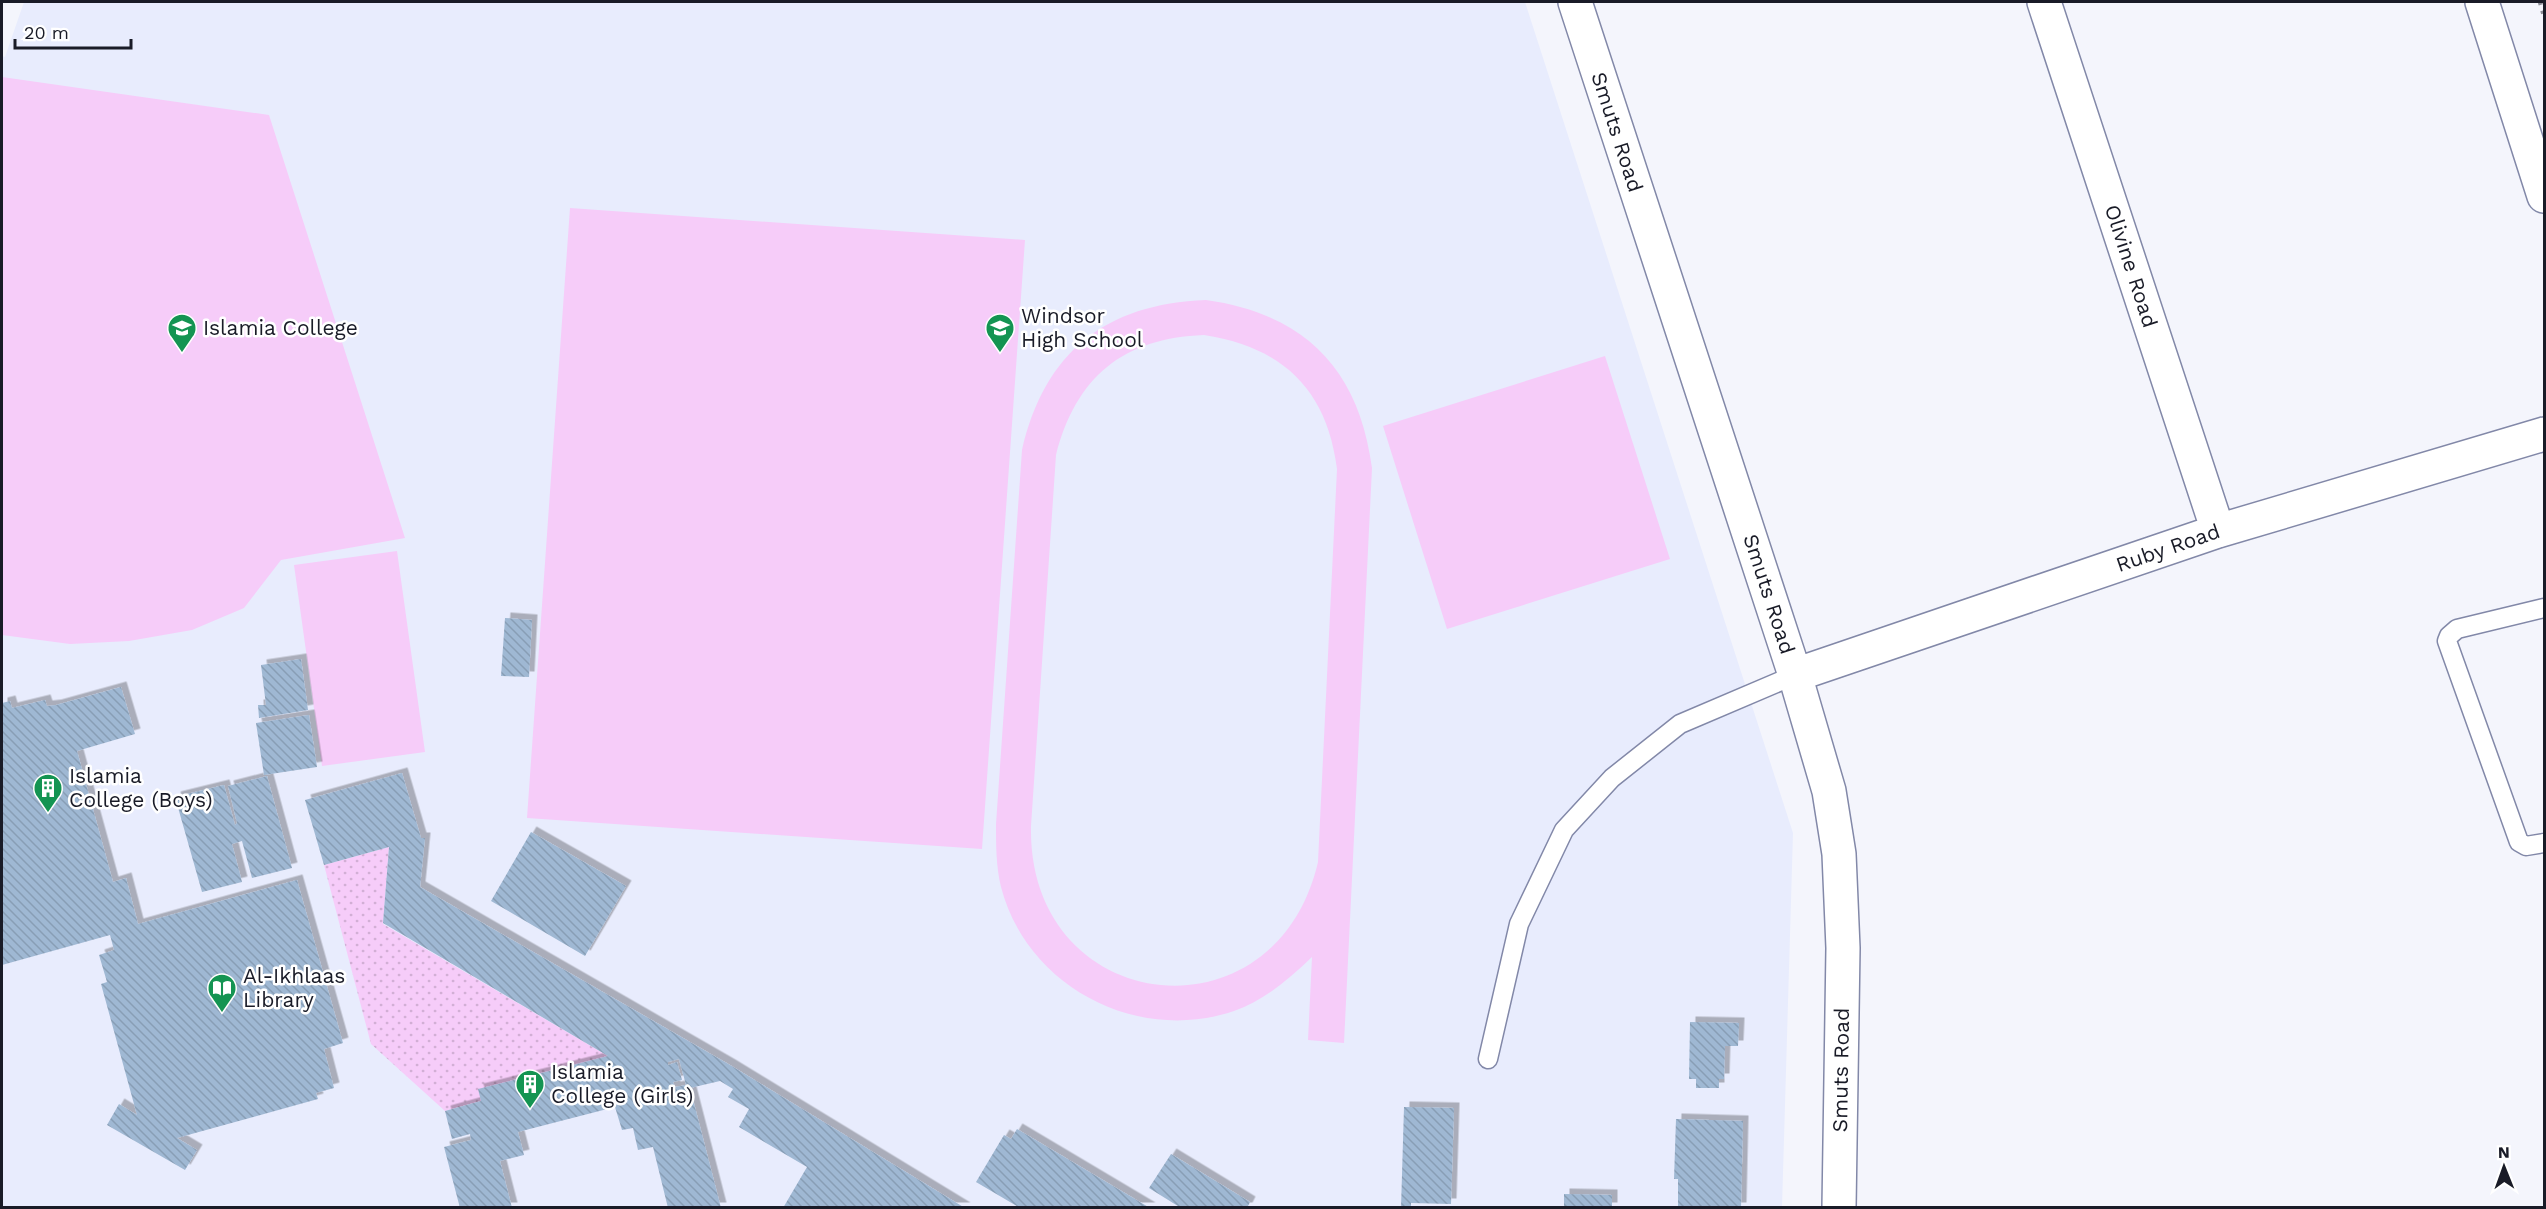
<svg xmlns="http://www.w3.org/2000/svg" width="2546" height="1209" font-family="'Work Sans',sans-serif">
  <style>
    .built { fill: #e8ecfd }
    .green { fill: #f6ccf9; fill-rule: evenodd }
    .park { fill: url(#park-dots) }
    .building { fill: url(#building-back-hatch); fill-rule: evenodd; filter: url(#shadow) }
    .lines { fill: none; stroke-linecap: round; stroke-linejoin: round }
    .service-casing { stroke: #8288a8; stroke-width: 21 }
    .minor-casing { stroke: #8288a8; stroke-width: 36 }
    .service { stroke: #fff; stroke-width: 18 }
    .minor { stroke: #fff; stroke-width: 33 }
    .rail { stroke: #8b8d96; stroke-width: 4.5; stroke-dasharray: 3 6; stroke-linecap: butt }
    .labels { text-anchor: middle; stroke-width: 5; stroke-linejoin: round; paint-order: stroke }
    .street-label { font-size: 21px; fill: #191b27; stroke: #fff }
    .poi-label { font-size: 21px; fill: #191b27; stroke: #fff; text-anchor: start }
  </style>
  <defs>
    <pattern id="park-dots" width="8" height="8" patternUnits="userSpaceOnUse" patternTransform="scale(1.5)"><rect width="8" height="8" fill="#f6ccf9"/><path d="M2 2h.1M6 6h.1" fill="none" stroke="#d2afd5" stroke-width="1.8" stroke-linecap="round"/></pattern>
    <pattern id="building-back-hatch" width="6" height="6" patternUnits="userSpaceOnUse" patternTransform="scale(1.5)"><rect width="6" height="6" fill="#9fb8d3"/><path d="M-1 5l2 2M0 0l6 6M5-1l2 2" fill="none" stroke="#889eb5"/></pattern>
    <filter id="shadow"><feDropShadow dx="5.5" dy="-5.5" stdDeviation="0" flood-color="#0004"/></filter>
  </defs>
  <rect width="100%" height="100%" fill="#f4f5fc"/>
  <!-- built -->
  <path class="built" d="M24 2H1525L1793 833 1782 1207H2V56L5 57Z"/>
  <!-- green -->
  <path class="green" d="M2 77 269 115 405 538 281 560 244 608 192 630 129 641 70 644 2 635Z
    M570 208 1025 240 982 849 527 818Z
    M1206 300C1305 314 1359 369 1372 468L1344 1043 1308 1040 1312 957C1289 979 1265 1000 1234 1011 1137 1044 1027 987 1001 887 996 866 996 845 996 824L1022 450C1045 352 1105 304 1206 300ZM1204 335C1282 347 1327 389 1337 469L1318 862C1275 1047 1027 1016 1031 826L1056 455C1076 377 1123 338 1204 335Z
    M1605 356 1670 559 1447 629 1383 426Z
    M397 551 425 752 322 766 294 565Z"/>
  <!-- park -->
  <path class="park" d="M389 847 383 924 608 1056 481 1101 445 1111 371 1044 324 865Z"/>
  <!-- building -->
  <path class="building" d="M505 618 532 620 529 677 501 676Z
    M301 659 308 710 259 718 258 705H266L261 665Z
    M121 687 135 734 77 751 113 882 126 878 138 924 297 880 343 1043 324 1049 334 1088 316 1093 318 1099 177 1138 197 1150 185 1170 107 1125 119 1104 137 1115 101 984 107 982 99 955 114 950 110 935 2 965V703L10 701 12 708 45 700 47 706 56 705Z
    M309 715 317 767 264 775 256 723Z
    M402 773 421 838H425L420 887 730 1065 965 1208H783L807 1167 739 1127 749 1109 728 1097 733 1089 720 1081 690 1088 721 1208H668L653 1147 638 1150 633 1128 622 1130 615 1107 518 1132 524 1155 500 1161 512 1208H460L444 1147 471 1140 470 1134 452 1139 445 1111 481 1101 478 1089 608 1056 383 923 389 847 324 865 305 800ZM679 1059 686 1085 675 1087 673 1082 682 1080 677 1062 668 1065V1062Z
    M267 776 292 868 252 878 242 841 232 844 242 882 202 892 175 797 224 785 235 825 237 823 228 786Z
    M531 832 626 886 585 956 491 901Z
    M1690 1022 1739 1023 1738 1046H1725L1724 1079H1719V1088H1696V1079H1689Z
    M1404 1107 1454 1108 1451 1204 1411 1203V1208H1401Z
    M1676 1119 1743 1121 1741 1208H1678V1179H1674Z
    M1017 1129 1150 1208H1020L976 1182 1004 1135 1011 1139Z
    M1171 1154 1250 1202 1247 1208H1181L1149 1188Z
    M1564 1194 1612 1195V1208H1564Z"/>
  <g class="lines">
    <!-- service casing -->
    <g class="service-casing">
      <path id="service" d="M2544 608 2457 629 2449 636 2447 641 2519 842 2526 846 2544 843
        M1488 1059 1519 924 1564 830 1612 778 1680 724 1795 675"/>
    </g>
    <!-- minor casing -->
    <g class="minor-casing">
      <path id="minor" d="M1575 2 1795 675 1829 791 1839 854 1843 948 1839 1208
        M2044 2 2218 531
        M2482 2 2544 196
        M1795 675 2218 531 2544 434"/>
    </g>
    <!-- service -->
    <use href="#service" class="service"/>
    <!-- minor -->
    <use href="#minor" class="minor"/>
    <!-- rail -->
    <path class="rail" d="M2540 2 2544 16"/>
  </g>
  <!-- icons -->
  <defs>
    <g id="school-pin" transform="scale(1.5)"><path d="M0 17L-7.5 6A9.5 9.5 0 1 1 7.5 6Z" fill="#149452" stroke="#fff"/><path d="M0-5L7-2L0 1L-7-2ZM-4 1L0 2.5L4 1V4Q0 6-4 4Z" fill="#fff"/></g>
    <g id="building-pin" transform="scale(1.5)"><path d="M0 17L-7.5 6A9.5 9.5 0 1 1 7.5 6Z" fill="#149452" stroke="#fff"/><path d="M-4-6H4V6H1V3H-1V6H-4ZM-2.5-4.3h1.7v1.8h-1.7ZM.8-4.3h1.7v1.8H.8ZM-2.5-1h1.7V.8h-1.7ZM.8-1h1.7V.8H.8Z" fill="#fff"/></g>
    <g id="library-pin" transform="scale(1.5)"><path d="M0 17L-7.5 6A9.5 9.5 0 1 1 7.5 6Z" fill="#149452" stroke="#fff"/><path d="M-6-4Q-3-5.5-.7-3.5V5Q-3 3-6 4ZM6-4Q3-5.5 .7-3.5V5Q3 3 6 4Z" fill="#fff"/></g>
  </defs>
  <g fill-rule="evenodd">
    <use href="#school-pin" x="182" y="328"/>
    <use href="#school-pin" x="1000" y="328"/>
    <use href="#building-pin" x="48" y="788"/>
    <use href="#library-pin" x="222" y="988"/>
    <use href="#building-pin" x="530" y="1084"/>
  </g>
  <g class="labels">
    <!-- street labels -->
    <g class="street-label">
      <text transform="translate(1617 132) rotate(72)" y="7">Smuts Road</text>
      <text transform="translate(2131 266) rotate(72)" y="7">Olivine Road</text>
      <text transform="translate(2168 548) rotate(-19)" y="7">Ruby Road</text>
      <text transform="translate(1769 594) rotate(72)" y="7">Smuts Road</text>
      <text transform="translate(1841 1070) rotate(-89)" y="7">Smuts Road</text>
    </g>
    <!-- poi labels -->
    <g class="poi-label">
      <text x="1021" y="323">Windsor<tspan x="1021" dy="24">High School</tspan></text>
      <text x="203" y="335">Islamia College</text>
      <text x="69" y="783">Islamia<tspan x="69" dy="24">College (Boys)</tspan></text>
      <text x="243" y="983">Al-Ikhlaas<tspan x="243" dy="24">Library</tspan></text>
      <text x="551" y="1079">Islamia<tspan x="551" dy="24">College (Girls)</tspan></text>
    </g>
  </g>
  <!-- border -->
  <rect width="2546" height="1209" fill="none" stroke="#191b27" stroke-width="6"/>
  <!-- north arrow -->
  <g transform="translate(2504 1167) rotate(359)" stroke="#ffffff" stroke-width="4.5" paint-order="stroke">
  <path d="M0-4.5L10 22L0 15L-10 22Z" fill="#191b27"/>
  <text y="-9" font-size="16" font-weight="bold" text-anchor="middle" fill="#191b27">N</text>
  </g>
  <!-- scale -->
  <path d="M15 39v9h116v-9" fill="none" stroke="#191b27" stroke-width="3"/>
  <text x="24" y="39" font-size="18" fill="#191b27" stroke="#ffffff" stroke-width="4.5" paint-order="stroke">20 m</text>
</svg>
